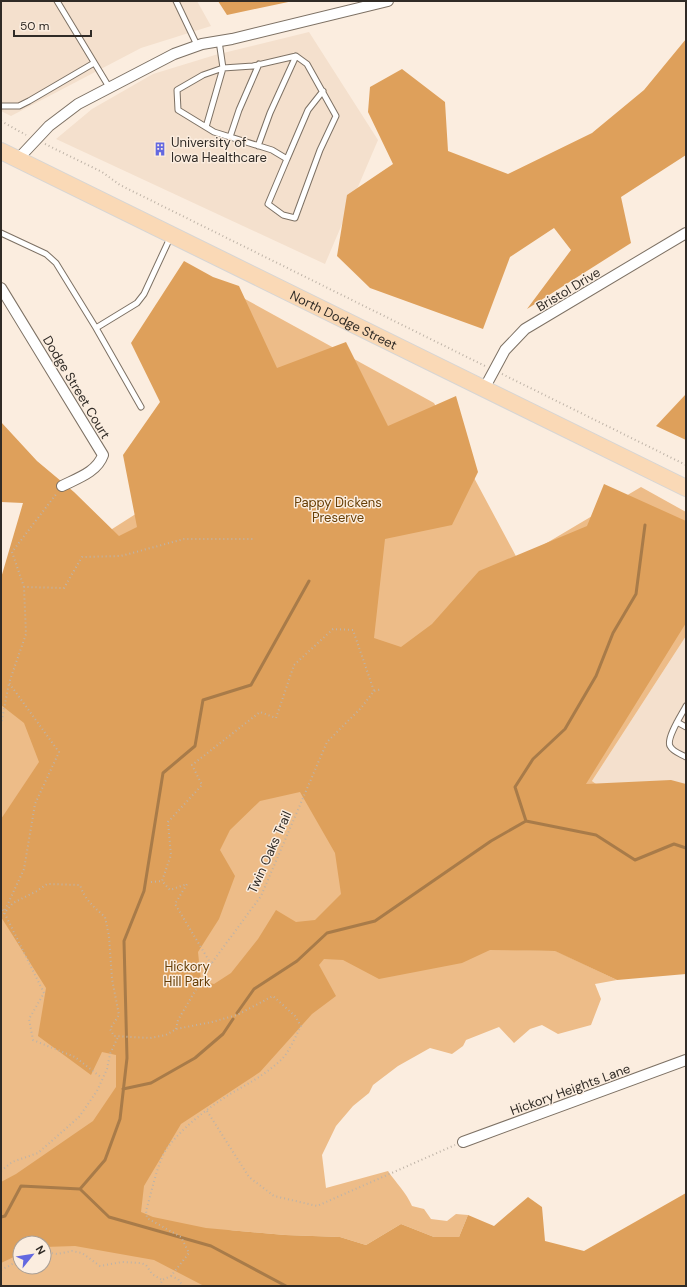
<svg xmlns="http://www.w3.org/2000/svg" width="687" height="1287" font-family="'DM Sans',sans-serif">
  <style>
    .built { fill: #f4e0cd }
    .green { fill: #edbc88; fill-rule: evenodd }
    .forest { fill: #dea05b; fill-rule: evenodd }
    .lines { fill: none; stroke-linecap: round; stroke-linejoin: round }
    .stream { stroke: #a87b49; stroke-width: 3 }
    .service-casing { stroke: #7d7164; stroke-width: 7 }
    .minor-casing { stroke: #7d7164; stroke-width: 12 }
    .primary-casing { stroke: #d6d5d4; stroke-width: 18 }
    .path { stroke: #beb3a7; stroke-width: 2; stroke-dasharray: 1 3; stroke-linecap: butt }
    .service { stroke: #fff; stroke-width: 5 }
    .minor { stroke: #fff; stroke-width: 10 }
    .primary { stroke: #fad9b6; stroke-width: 16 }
    .labels { text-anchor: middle; stroke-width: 3; stroke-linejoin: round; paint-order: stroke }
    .poi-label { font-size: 13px; fill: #302b26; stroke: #fbeddf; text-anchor: start }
    .street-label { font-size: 13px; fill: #302b26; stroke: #fbeddf }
    .park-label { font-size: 13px; fill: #663d04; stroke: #fbeddf }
  </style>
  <rect width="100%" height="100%" fill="#fbeddf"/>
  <!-- built -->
  <path class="built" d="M1 1H197L211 26 141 48 11 116 1 111Z
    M309 32 378 140 325 264 56 139 92 109 153 74 215 55Z
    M686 636V848L592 781Z"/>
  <!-- green -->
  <path class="green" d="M194 271 434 403 518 560 641 487 686 512V636L592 781 664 834 516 950 556 951 617 980 595 984 601 999 591 1025 558 1034 542 1025 530 1029 514 1043 499 1027 466 1040 463 1046 452 1054 430 1048 398 1066 373 1085 369 1093 353 1106 336 1126 322 1155 326 1188 388 1171C396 1183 406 1192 412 1206L424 1209 431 1219 447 1221 456 1214 468 1215 459 1237H434L401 1224 366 1245 340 1237 285 1235 228 1230 462 1286H1V620L98 538 211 466ZM20 1243H44V1267H20Z"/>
  <!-- forest -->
  <path class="forest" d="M218 1H293L227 15Z
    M686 39V155L621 197 631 243 527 309 571 250 554 228 510 257 483 329 370 288 337 256 347 195 393 164 368 112 370 87 402 69 445 102 448 151 508 174 592 133 644 90Z
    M184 261 213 277 239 286 277 368 346 342 388 426 456 396 478 472 452 525 385 539 374 638 401 647 432 624 479 571 587 526 604 484 686 521V623L586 784 671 780 686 784V974L617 980 555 951 490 950 462 963 379 979 343 960 324 959 319 965 336 996 312 1014 260 1072 181 1124 144 1186 141 1212 153 1217 206 1228 285 1235 340 1237 366 1245 401 1224 434 1237H459L468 1215 494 1226 528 1197 542 1207 545 1241 584 1251 686 1193V1286H204L154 1260 75 1246 44 1247V1243H20V1254L1 1263V1182L16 1174 93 1121 116 1087V1055L102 1052 91 1075 38 1036 46 988 1 917V819L39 762 24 723 1 705V578L23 503 1 502V422L37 461 74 492 119 536 137 527 123 455 160 402 131 343ZM300 792 335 853 341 894 315 920 296 922 276 910 258 939 231 973 214 984 201 981 198 952 219 919 235 876 220 850 230 830 260 801Z
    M686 394V440L656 426Z"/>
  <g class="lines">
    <!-- stream -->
    <path class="stream" d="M526 821 515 787 533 759 565 729 596 676 613 633 636 594 645 525
      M237 1013 254 989 297 961 327 933 375 921 491 841 526 821 596 835 635 860 674 844 686 848
      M123 1089 151 1083 195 1058 223 1034 233 1019
      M80 1189 105 1160 120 1119 127 1058 124 941 144 891 163 773 195 746 203 700 251 685 309 581
      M1 1217 5 1216 21 1186 80 1189 109 1217 211 1246 286 1286"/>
    <!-- service casing -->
    <g class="service-casing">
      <path id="service" d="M57 1 109 87
        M176 1 197 45
        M1 106H19L29 101 94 63
        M206 127 223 68 253 66 296 56 307 64 336 116 320 150 295 218 283 215 268 204 287 159 272 150 214 132 178 110 177 90 203 75 223 68 219 41
        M230 137 239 110 259 64
        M258 146 270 113 296 56
        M287 159 308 110 323 91
        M1 233 46 254 56 263 96 328 137 303 144 294 170 238
        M96 328 141 407
        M686 706C682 714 666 738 670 746 673 752 681 754 686 757
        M677 722 686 727"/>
    </g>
    <!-- minor casing -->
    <g class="minor-casing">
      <path id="minor" d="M18 159 49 126 78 104 174 54 202 44 232 39 388 1
        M1 288 103 455C97 472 78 478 62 486
        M484 389 505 350 525 329 686 233
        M463 1142 686 1060"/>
    </g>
    <!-- primary casing -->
    <g class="primary-casing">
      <g id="primary">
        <path id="s1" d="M1 151 686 488"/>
      </g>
    </g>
    <!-- path -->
    <path class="path" d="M1 121 26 135
      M45 144 102 172 120 185 485 366
      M502 374 686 465
      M24 587 12 552 57 493
      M1 725 9 683
      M151 882 162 881
      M1 906 44 993 29 1019 33 1040 75 1057 102 1078
      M5 910 24 869 35 804 59 752 9 683 26 634 24 587 64 588 82 557 121 556 184 539H255
      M1 917 13 903 37 891 47 884 80 885C85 900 94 907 105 917L109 936 112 979 119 1015 110 1029 114 1036 150 1038 166 1035 176 1029 212 1022 237 1015 273 996 295 1016 301 1026C295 1037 290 1051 281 1060 266 1074 248 1084 230 1094 208 1108 184 1126 168 1147 158 1159 151 1195 146 1211L147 1218 181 1237 189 1253 171 1276 162 1280 160 1286
      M211 964 175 904 187 884 170 890 162 881 171 855 168 822 202 785 192 765 260 712 276 718 294 665 333 629 353 630 374 691
      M176 1029 178 1020 211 964 261 896 327 742 361 708 374 691 382 689
      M207 1111 249 1177 274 1196 317 1206 455 1145
      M1 1171 12 1162 38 1153 79 1117 97 1091 107 1069 110 1054 118 1037
      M44 1252 57 1254 72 1251 82 1253 100 1266 122 1262 141 1263 146 1265 152 1274 162 1280
      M1 1270 20 1260
      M171 1276 178 1279 183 1286"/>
    <!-- service -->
    <use href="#service" class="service"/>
    <!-- minor -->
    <use href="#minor" class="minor"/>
    <!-- primary -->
    <use href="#primary" class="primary"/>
  </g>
  <!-- icons -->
  <defs>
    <g id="building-bare" transform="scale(1.08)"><path d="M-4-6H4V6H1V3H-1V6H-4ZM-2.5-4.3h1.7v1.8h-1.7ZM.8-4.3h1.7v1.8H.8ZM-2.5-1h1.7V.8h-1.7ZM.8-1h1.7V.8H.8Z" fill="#6368e0" stroke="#fbeddf" stroke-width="2.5" paint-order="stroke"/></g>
  </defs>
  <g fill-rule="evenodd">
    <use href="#building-bare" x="160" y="149"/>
  </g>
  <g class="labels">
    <!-- poi labels -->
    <g class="poi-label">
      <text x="171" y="147">University of<tspan x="171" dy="15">Iowa Healthcare</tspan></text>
    </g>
    <!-- street labels -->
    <g class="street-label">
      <text transform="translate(568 289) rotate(-31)" y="5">Bristol Drive</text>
      <text dy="5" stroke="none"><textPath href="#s1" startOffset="382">North Dodge Street</textPath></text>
      <text transform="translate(77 387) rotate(59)" y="5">Dodge Street Court</text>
      <text transform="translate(269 852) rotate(-66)" y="5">Twin Oaks Trail</text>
      <text transform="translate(570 1089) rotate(-20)" y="5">Hickory Heights Lane</text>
    </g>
    <!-- park labels -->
    <g class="park-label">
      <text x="338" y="507">Pappy Dickens<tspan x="338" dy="15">Preserve</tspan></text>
      <text x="187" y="971">Hickory<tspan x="187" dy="15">Hill Park</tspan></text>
    </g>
  </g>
  <!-- border -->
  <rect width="687" height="1287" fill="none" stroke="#302b26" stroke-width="4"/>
  <!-- north arrow -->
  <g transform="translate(32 1255) rotate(60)"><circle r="19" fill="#fbeddf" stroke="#aa9f95"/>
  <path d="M0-3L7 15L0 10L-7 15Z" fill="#6368e0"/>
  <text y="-6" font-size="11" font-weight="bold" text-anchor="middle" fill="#302b26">N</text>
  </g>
  <!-- scale -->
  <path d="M14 30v6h77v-6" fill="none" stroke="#302b26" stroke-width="2"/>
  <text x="20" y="30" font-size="12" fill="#302b26" stroke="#fbeddf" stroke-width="3" paint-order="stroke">50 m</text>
</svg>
